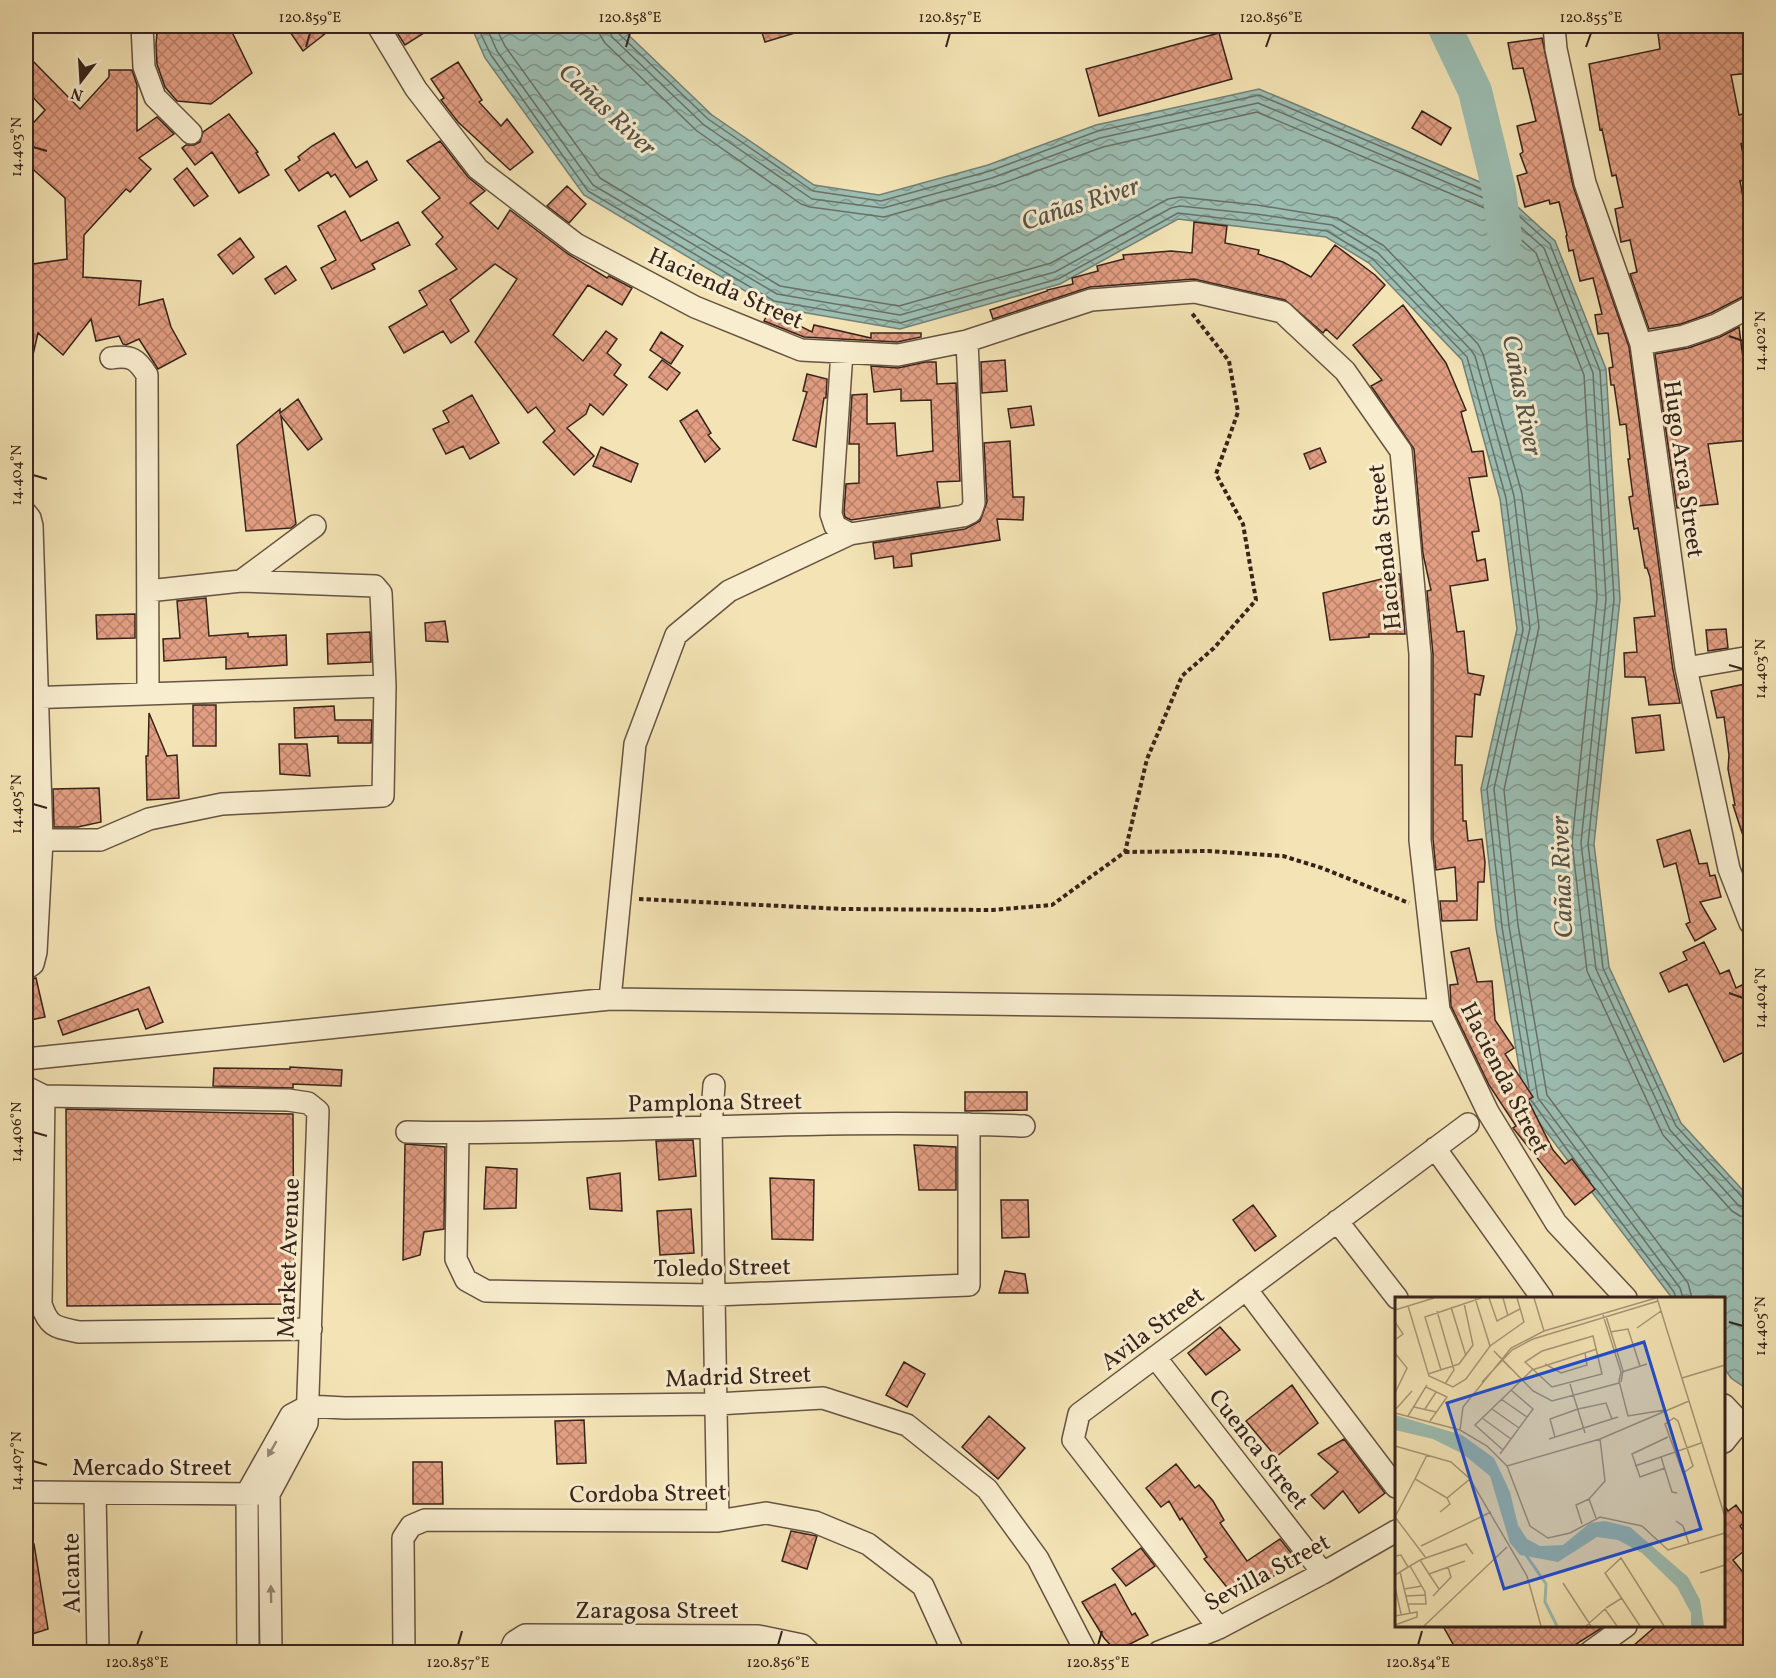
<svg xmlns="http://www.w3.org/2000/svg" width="1776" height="1678" font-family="Vollkorn,serif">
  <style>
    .water { fill: url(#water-waves); stroke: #748076; stroke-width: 1.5 }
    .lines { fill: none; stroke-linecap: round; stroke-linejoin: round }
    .shore { stroke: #6a7067; stroke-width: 1.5 }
    .river { stroke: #9cbeb3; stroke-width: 34 }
    .building { fill: url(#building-cross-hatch); stroke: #37231b; stroke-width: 1.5 }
    .minor-casing { stroke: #665342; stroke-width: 24 }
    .path { stroke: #37231b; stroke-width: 4; stroke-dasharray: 4.5 3; stroke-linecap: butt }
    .minor { stroke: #f8edcf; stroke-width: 21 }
    .oneway { fill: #988875 }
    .ticks { fill: none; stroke: #37231b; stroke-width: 2 }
    .labels { text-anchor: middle; stroke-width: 6; stroke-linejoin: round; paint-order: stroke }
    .street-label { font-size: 24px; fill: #37231b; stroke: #f8edcf }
    .water-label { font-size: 26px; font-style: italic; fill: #555249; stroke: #f8edcf }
    .inset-river { fill: none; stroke: #9cbeb3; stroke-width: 3 }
    .inset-road { fill: none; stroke: #a89777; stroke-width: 1.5 }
    .view { fill: #1d4ed8; fill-opacity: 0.15; stroke: #1d4ed8; stroke-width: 3 }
    .inset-edge { fill: none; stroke: #37231b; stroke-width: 3 }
    .neatline { fill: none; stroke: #37231b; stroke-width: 2 }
    .ticks-label { font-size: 15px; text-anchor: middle; fill: #37231b }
  </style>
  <defs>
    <pattern id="water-waves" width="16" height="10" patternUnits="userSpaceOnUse" patternTransform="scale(1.5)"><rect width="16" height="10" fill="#9cbeb3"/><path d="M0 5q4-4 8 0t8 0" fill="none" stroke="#809a91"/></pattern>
    <pattern id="building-cross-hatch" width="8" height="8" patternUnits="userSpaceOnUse" patternTransform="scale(1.5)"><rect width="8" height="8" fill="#e29e82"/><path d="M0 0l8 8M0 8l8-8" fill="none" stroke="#b8806a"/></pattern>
  </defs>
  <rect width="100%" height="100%" fill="#f4e4b5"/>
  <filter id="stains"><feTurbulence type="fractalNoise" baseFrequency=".00333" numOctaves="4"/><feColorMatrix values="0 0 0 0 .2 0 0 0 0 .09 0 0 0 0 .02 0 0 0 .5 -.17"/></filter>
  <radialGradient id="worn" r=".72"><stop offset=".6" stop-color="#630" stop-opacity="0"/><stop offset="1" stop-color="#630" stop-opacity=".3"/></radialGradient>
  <!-- water -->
  <path class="water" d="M471 26H619L712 115 814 185 879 195 988 165 1096 125 1259 89 1499 190 1555 241 1606 369 1620 599 1594 844 1609 967 1681 1123 1750 1198V1391L1731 1378 1724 1368V1298H1672L1525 1104 1496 928 1481 789 1517 629 1500 499 1462 360 1369 263 1326 237 1178 219 1060 284 900 329 772 307 584 195 485 58Z"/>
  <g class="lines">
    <!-- shore -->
    <path class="shore" d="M477 26 491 55 588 191 774 301 900 323 1058 279 1178 213 1327 231 1373 259 1467 357 1506 498 1523 630 1487 789 1502 927 1529 1088
      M486 26 497 51 593 185 777 294 900 315 1055 272 1171 208 1180 206 1256 214 1332 225 1378 253 1471 350 1475 356 1514 496 1530 628 1494 789 1509 926 1538 1098 1680 1288 1683 1298
      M495 26 505 46 600 178 780 286 899 306 1051 263 1168 199 1180 197 1257 205 1337 218 1384 246 1478 344 1483 354 1522 494 1539 627 1504 790 1518 925 1547 1095 1688 1283 1692 1298
      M599 26 600 35 605 43 697 131 801 204 810 207 884 217 995 186 1103 147 1257 112 1487 209 1536 253 1584 375 1597 598 1572 843 1587 971 1663 1135 1732 1211 1740 1216 1750 1218
      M608 26 612 37 704 125 812 199 883 208 992 178 1100 138 1258 103 1491 201 1544 248 1593 373 1606 599 1581 843 1596 969 1670 1130 1738 1205 1750 1209
      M615 26 617 32 708 119 813 191 881 201 990 171 1098 131 1259 95 1496 195 1550 244 1600 371 1614 599 1588 844 1603 968 1676 1126 1744 1199 1750 1201
      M1531 1100 1590 1181
      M1596 1189 1674 1292 1676 1298"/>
    <!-- river -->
    <path class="river" d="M1444 26 1475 91 1499 190 1505 237"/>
  </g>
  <!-- building -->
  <path class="building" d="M175 26H229L252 73 211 104 177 101 165 87 157 64 156 45 157 31Z
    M286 26H335L303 51Z
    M406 26H435L405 45 396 31Z
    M760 26H807L808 29 765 42Z
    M1657 26H1750V73L1731 75 1739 115 1750 112V141L1741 144 1748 180 1740 181 1744 202 1750 217V294L1744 296 1711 313 1681 324 1649 329 1630 274 1637 272 1630 240 1621 242 1615 209 1623 207 1616 175 1612 176 1602 129 1600 130 1589 64 1660 49Z
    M1219 33 1232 79 1099 116 1086 69Z
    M1542 38 1573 186 1629 347 1673 670 1680 703 1649 705 1645 677H1625L1624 653 1637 652 1634 618 1655 616 1650 577 1647 568H1645L1638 528 1634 529 1629 497 1633 496 1628 459H1630L1626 424 1620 425 1614 385H1611L1609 368 1613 367 1608 333 1598 334 1595 315 1602 314 1593 278 1580 281 1573 250 1569 251 1566 236 1567 235 1559 202 1550 204 1549 200 1525 207 1517 176 1527 173 1520 154 1523 152 1517 126 1536 121 1523 68 1513 69 1508 43Z
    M26 54 80 109 109 77V70H132L137 85V131L157 117 174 134 139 158 151 169 130 192 126 189 84 235 83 277 141 281 139 305 163 299 171 327 186 354 158 369 139 339 126 345 123 344 119 336 96 341 91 319 63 355 38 333 32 359 26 358V265L67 259 65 198 26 163V131L45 110 26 90Z
    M458 62 482 100 479 102 501 126 507 119 533 152 510 170 458 122 441 100 444 98 431 79Z
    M1422 111 1451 128 1441 145 1412 128Z
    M229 114 258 152 256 153 269 175 239 193 212 152 195 165 182 148 186 145H194L200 142 203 132Z
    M334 133 356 168 367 161 377 180 350 197 335 174 331 177 328 172 299 191 285 170 300 160 298 157 312 146Z
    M440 141 468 177 485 191 470 203 498 229 510 210 568 254 607 278 609 276 632 288 622 305 588 285 553 335 583 361 606 331 617 339 607 353 621 365 614 375 627 385 603 415 590 404 586 414 567 428 594 456 574 475 543 442 555 431 536 407 528 413 475 342 517 279 495 264 450 300 469 331 451 343 443 331 404 353 389 327 427 305 419 291 457 269 436 244 443 237 422 212 440 198 407 161Z
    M187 168 208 196 194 206 174 179Z
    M567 186 586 204 569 223 547 206Z
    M345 211 361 241 398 222 410 245 372 264 375 269 332 289 321 268 336 260 318 226Z
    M1194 222 1227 226 1225 243 1259 250 1258 254 1283 262 1311 277 1335 245 1375 275 1385 285 1337 339 1326 329 1323 333 1285 300 1194 279 1090 287 993 319 990 310 1047 291V290L1073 284 1072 278 1098 271 1097 266 1124 259 1123 255 1171 251 1192 253Z
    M240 238 254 257 233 274 218 255Z
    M286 266 296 280 275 294 265 279Z
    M1403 305 1446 363 1466 410 1461 412 1472 452 1483 451 1487 476 1469 478 1479 531 1472 532 1477 561 1485 559 1488 580 1450 586 1457 632 1464 631 1468 673 1484 676 1480 695 1475 694 1472 737 1456 736 1455 765H1462L1463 821H1466L1468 841 1482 839 1485 862 1484 882H1478L1477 920 1442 921 1440 901H1457L1455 867 1436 870 1433 839V654L1427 591 1431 590 1423 554 1414 449 1371 386 1382 380 1353 345Z
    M769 311 812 332 814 325 871 338V333H921V337L897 342 804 337 764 321Z
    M1739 327 1744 366 1750 365V440L1708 444 1718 504 1677 508 1655 354 1688 348 1720 337Z
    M661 332 683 346 671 364 650 350Z
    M662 360 680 373 667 390 649 377Z
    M1005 360 1007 391 982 393 981 362Z
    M926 362H936L937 384 956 383 960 481 937 482 940 507 851 520 845 517 844 512 846 484 859 483V444H849L852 395 867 394V424L895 423 897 456 933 451 931 400 901 401V389L874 392 871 366 898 368Z
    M807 374 827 379 826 398H824L816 447 793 440 807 392 803 391Z
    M472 395 499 443 470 459 463 446 446 454 433 429 449 422 443 411Z
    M298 399 322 439 308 450 281 416 296 524 291 528 246 531 237 445 280 409V413Z
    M1031 406 1034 425 1011 428 1008 409Z
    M697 410 711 433 708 435 720 449 705 462 680 421Z
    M1010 441 1013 497H1024L1023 520 997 519 1000 540 911 554 912 566 894 568 893 556 875 559 873 543 965 529 980 521 987 502 984 443Z
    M601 447 638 464 631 482 593 466Z
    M1320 448 1326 462 1310 469 1304 454Z
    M1382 574H1400L1405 634H1369V637L1330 640 1323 593 1382 579Z
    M206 598 209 636 248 633V637L286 635 287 665 226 669V657L164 661 163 639 180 638 177 601Z
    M135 614V638L97 639 96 615Z
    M445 621 448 642 426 641 425 623Z
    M1726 629 1728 648 1708 651 1706 630Z
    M370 632 371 662 328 664 327 634Z
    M1750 683V848H1747L1733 805H1735L1728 769 1729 755 1724 717 1717 718 1711 691Z
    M193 705H216V746H193Z
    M334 706 335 720H372L371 743H338V736L295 738 294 708Z
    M149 713 167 756 177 755 179 798 147 800 146 756H148Z
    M1660 715 1664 750 1636 753 1632 718Z
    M279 744H307L310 776 280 774Z
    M99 788 101 822 78 827H54L53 789Z
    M1690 830 1699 864 1707 863 1710 876 1715 875 1721 897 1700 902 1716 929 1695 941 1686 924 1690 922 1676 863 1664 867 1657 840Z
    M1704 942 1720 974 1729 970 1736 988 1750 981V1049L1724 1062 1687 984 1669 992 1660 973 1687 960 1683 952Z
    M1469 948 1477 982 1492 981 1495 1020 1514 1048 1505 1054 1533 1097 1528 1100 1553 1150 1565 1164 1572 1159 1595 1189 1575 1205 1513 1128 1516 1126 1489 1085 1451 1006 1450 985 1458 984 1451 952Z
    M36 978 45 1017 26 1021V981Z
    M149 987 163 1022 146 1029 138 1009 63 1035 58 1021Z
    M290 1067 342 1070 341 1086 293 1084V1088L213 1086 214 1068 290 1069Z
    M965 1092H1027V1110L965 1111Z
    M66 1109 293 1114 294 1304 67 1306Z
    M693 1140 696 1176 659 1180 656 1141Z
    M405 1144 445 1147 444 1229 424 1232 420 1255 403 1260Z
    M914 1145 956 1147V1190H919Z
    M486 1167 517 1169 516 1208 484 1209Z
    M620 1173 622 1211 590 1209 587 1178Z
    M770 1178 814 1180 813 1240 772 1239Z
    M1001 1200H1028L1029 1237 1002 1238Z
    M1253 1205 1276 1236 1255 1251 1233 1220Z
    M691 1209 694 1253 660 1255 657 1211Z
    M1005 1271 1025 1274 1028 1293H999Z
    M1220 1327 1240 1350 1206 1375 1188 1353Z
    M904 1362 925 1374 907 1407 886 1395Z
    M1292 1385 1318 1423 1276 1457 1246 1421Z
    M989 1416 1025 1448 998 1479 962 1447Z
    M584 1420 586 1463 557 1464 555 1421Z
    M1344 1439 1385 1493 1359 1513 1343 1491 1324 1509 1311 1495 1338 1472 1318 1454Z
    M413 1462H442L443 1504H413Z
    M1176 1464 1195 1488 1199 1485 1213 1501 1224 1520 1220 1523 1247 1561 1280 1539 1296 1559 1266 1582 1263 1575 1234 1596 1204 1559 1207 1557 1182 1518 1180 1520 1169 1501 1161 1507 1146 1488Z
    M1724 1505 1728 1511 1736 1505 1747 1520 1740 1526 1750 1540V1546L1733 1560 1750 1581V1653H1625L1656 1626H1724Z
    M791 1531 817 1536 807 1569 782 1561Z
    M26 1544H34L48 1629 26 1636Z
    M1141 1548 1155 1566 1126 1586 1112 1569Z
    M1115 1584 1132 1615 1135 1613 1148 1635 1116 1651 1104 1638 1082 1602Z
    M1443 1626H1605L1562 1653H1458Z"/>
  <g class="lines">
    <!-- minor casing -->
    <g class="minor-casing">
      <path id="minor" d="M142 26 144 67 155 97 191 133
        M378 26 416 89 478 169 576 244 695 307 801 350 898 355 967 341 1091 300 1195 292 1282 312 1345 371 1401 451 1420 654V840L1439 1010 1488 1112 1556 1223 1626 1298
        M1554 26 1556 49 1585 183 1641 344 1686 668 1729 869 1750 923
        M1641 344 1684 336 1716 325 1750 307
        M842 352 831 514 835 526 850 534 963 516 971 512 974 503 967 341
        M111 358C131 355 137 359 147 375L148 692
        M26 513 30 518 32 526 42 840 36 952 33 964 26 969
        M241 581 315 526
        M1686 668 1750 657
        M26 698 385 686
        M42 840H100L149 819 222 804 383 796 385 686 381 593 375 586 241 581 148 591
        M610 999 635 744 676 635 729 591 850 534
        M26 1059 610 999 1439 1010
        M714 1085 711 1127 718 1521
        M26 1087 44 1096 288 1100 308 1103 318 1111 307 1423 269 1494 271 1652
        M44 1096 41 1304C49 1328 56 1327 79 1332L311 1329
        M407 1132C474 1134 541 1131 608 1130 746 1126 885 1120 1024 1126
        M458 1134 456 1259 466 1280 486 1291 715 1295 969 1285V1124
        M1435 1148 1542 1298
        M1337 1221 1397 1298
        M1246 1289 1396 1487
        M1155 1357 1323 1573
        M1724 1405 1740 1422 1750 1429
        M308 1406 345 1408 717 1404 823 1398 907 1425 987 1489 1038 1559 1086 1652
        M1724 1442 1740 1422
        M34 1492 260 1494
        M95 1493 98 1652
        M1219 1628 1073 1440 1079 1414 1468 1124
        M248 1652 247 1493 291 1415 308 1406
        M404 1652 403 1538 411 1526 425 1520 718 1521 766 1513 815 1522 868 1544 923 1586 953 1652
        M510 1652 514 1642 525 1635 758 1636 802 1645 809 1652
        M1159 1652 1219 1628 1323 1573 1396 1531
        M1590 1652 1626 1626"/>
    </g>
    <!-- path -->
    <path class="path" d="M1125 852 1208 851 1283 856 1322 868 1409 903
      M639 899 842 909 992 910 1052 905 1125 852 1147 759 1182 676 1214 648 1256 600 1243 524 1216 474 1238 412 1229 361 1191 312"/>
    <!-- minor -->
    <use href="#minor" class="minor"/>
  </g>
  <!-- one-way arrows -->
  <defs><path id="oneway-solid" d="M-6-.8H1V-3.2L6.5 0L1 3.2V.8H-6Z" transform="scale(1.5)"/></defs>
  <g class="oneway">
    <use href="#oneway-solid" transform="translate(272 1449) rotate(120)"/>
    <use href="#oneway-solid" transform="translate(271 1594) rotate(-91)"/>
  </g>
  <!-- ticks -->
  <path class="ticks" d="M306 47 310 33M626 47 630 33M946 47 950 33M1266 47 1271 33M1586 47 1591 33M33 147 47 151M1729 336 1743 341M33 475 47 479M1729 665 1743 669M33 804 47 808M1729 993 1743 998M33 1132 47 1136M1729 1322 1743 1326M33 1461 47 1465M137 1645 142 1631M458 1645 462 1631M778 1645 782 1631M1098 1645 1102 1631M1418 1645 1422 1631"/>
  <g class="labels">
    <!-- street labels -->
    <g class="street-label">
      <text transform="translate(726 288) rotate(24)" y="8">Hacienda Street</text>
      <text transform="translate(1684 469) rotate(82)" y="8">Hugo Arca Street</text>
      <text transform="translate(1384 547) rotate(-96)" y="8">Hacienda Street</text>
      <text transform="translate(1505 1078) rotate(63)" y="8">Hacienda Street</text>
      <text transform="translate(715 1102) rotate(-1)" y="8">Pamplona Street</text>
      <text transform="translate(288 1258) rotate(-88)" y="8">Market Avenue</text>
      <text transform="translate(722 1267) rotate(-1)" y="8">Toledo Street</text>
      <text transform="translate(1152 1328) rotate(-37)" y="8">Avila Street</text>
      <text transform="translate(738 1376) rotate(-2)" y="8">Madrid Street</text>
      <text transform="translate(1259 1449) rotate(52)" y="8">Cuenca Street</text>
      <text x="152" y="1475">Mercado Street</text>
      <text transform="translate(648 1493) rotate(-1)" y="8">Cordoba Street</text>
      <text transform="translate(1267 1572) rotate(-28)" y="8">Sevilla Street</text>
      <text transform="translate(71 1573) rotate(-91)" y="8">Alcante</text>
      <text x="657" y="1618">Zaragosa Street</text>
    </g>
    <!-- water labels -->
    <g class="water-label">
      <text transform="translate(608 109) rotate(43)" y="9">Cañas River</text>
      <text transform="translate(1080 203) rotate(-18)" y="9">Cañas River</text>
      <text transform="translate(1523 395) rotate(79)" y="9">Cañas River</text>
      <text transform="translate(1561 877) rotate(-92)" y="9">Cañas River</text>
    </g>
  </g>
  <!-- overview -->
  <g transform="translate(1395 1297)">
    <rect width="330" height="330" fill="#f4e4b5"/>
    <path d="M0 118 67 138 99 161 115 195 123 228 132 242 145 249 168 248 195 226 210 224 235 230 293 280 305 303 309 329H296V316L282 290 247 256 223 243 202 240 163 265 125 258 115 246 95 179 68 157 38 142 0 133Z" fill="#9cbeb3"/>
    <path class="inset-river" d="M131 258 151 287 150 305 162 329"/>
    <path class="inset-road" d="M80 1 95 49M94 1 102 24 125 12M108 1 113 19M139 1 149 34M262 1 330 220M13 9 34 79 58 90 71 82 95 49 129 25 122 1M56 10 71 59M0 13 39 1M42 14 59 73 50 87M208 18 226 75 224 84 233 119 270 113M211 19 228 74 226 85M0 25 8 37 0 43M242 31 266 14M215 35 233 32 245 69M198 39 207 77 157 90 130 65 147 54ZM99 54 138 94 157 104 224 86M99 54 115 71M0 56 12 71 0 96M150 67 166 76 192 68 190 56M46 73 30 20 86 1M227 75 252 67M33 77 64 67 78 48 69 6M287 81 330 68M87 85 117 53 138 42 263 4M175 87 190 136M31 90 52 100 35 124M106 102 132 120M19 110 41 115M30 112 41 95M97 112 124 131M0 113 17 94M0 116 65 133 92 149 112 169 135 229 153 241 175 236 205 220 247 229 273 253 330 236M13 119 32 88M87 121 116 142M279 121 283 124 298 169 288 176 270 127ZM65 133 68 110 116 51 149 34 261 1M160 140 155 122 183 112 211 106 217 122M154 142 223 120M0 149 56 165 75 182 132 279 146 329M108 153 80 128 137 73 202 52M105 157 138 112 116 93M32 158 20 182 52 201 75 182M266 160 277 195 282 196M112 169 205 142 294 104M240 169 306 146M270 171 245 180 237 157 273 140M194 202 210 184 205 142M45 215 55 207 52 201M0 220 31 261M0 220 20 182M281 224 288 229 294 247M187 227 181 208 194 202 201 221M26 249 96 215M0 259 6 258 13 270M25 263 34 277 70 264M5 275 15 316M305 276 330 268M34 277 44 292M0 278 25 263 71 247 78 257M168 286 196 329M0 290 6 317M9 292 27 289M11 299 30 298M38 299 56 280 53 270M13 307H31L30 295 15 269M211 311 227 301M0 319 22 315V320L0 328M29 329 112 250M191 329 210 312 222 329M245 329 210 276 226 261 269 329"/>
    <path class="view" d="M249 45 306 232 109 292 52 106Z"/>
    <rect width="330" height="330" class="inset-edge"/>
  </g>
  <!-- margin -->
  <rect width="1776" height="1678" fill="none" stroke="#f4e4b5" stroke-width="66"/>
  <!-- north arrow -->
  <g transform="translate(81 81) rotate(197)" stroke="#f8edcf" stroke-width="4.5" paint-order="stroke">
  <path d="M0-4.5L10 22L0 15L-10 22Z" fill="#37231b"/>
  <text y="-9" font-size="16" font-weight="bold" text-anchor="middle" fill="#37231b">N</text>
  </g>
  <rect x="33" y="33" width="1710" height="1612" class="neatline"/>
  <g class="ticks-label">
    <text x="310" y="22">120.859°E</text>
    <text x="630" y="22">120.858°E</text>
    <text x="950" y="22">120.857°E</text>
    <text x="1271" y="22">120.856°E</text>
    <text x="1591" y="22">120.855°E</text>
    <text transform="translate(16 147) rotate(-90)" y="5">14.403°N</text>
    <text transform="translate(1760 341) rotate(-90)" y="5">14.402°N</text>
    <text transform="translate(16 475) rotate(-90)" y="5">14.404°N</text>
    <text transform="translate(1760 669) rotate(-90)" y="5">14.403°N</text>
    <text transform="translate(16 804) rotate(-90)" y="5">14.405°N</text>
    <text transform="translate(1760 998) rotate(-90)" y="5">14.404°N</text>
    <text transform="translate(16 1132) rotate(-90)" y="5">14.406°N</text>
    <text transform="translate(1760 1326) rotate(-90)" y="5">14.405°N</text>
    <text transform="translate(16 1461) rotate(-90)" y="5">14.407°N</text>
    <text x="137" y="1667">120.858°E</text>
    <text x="458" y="1667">120.857°E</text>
    <text x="778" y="1667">120.856°E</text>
    <text x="1098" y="1667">120.855°E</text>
    <text x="1418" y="1667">120.854°E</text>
  </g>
  <rect width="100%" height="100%" filter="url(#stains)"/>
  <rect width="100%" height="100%" fill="url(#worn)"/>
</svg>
